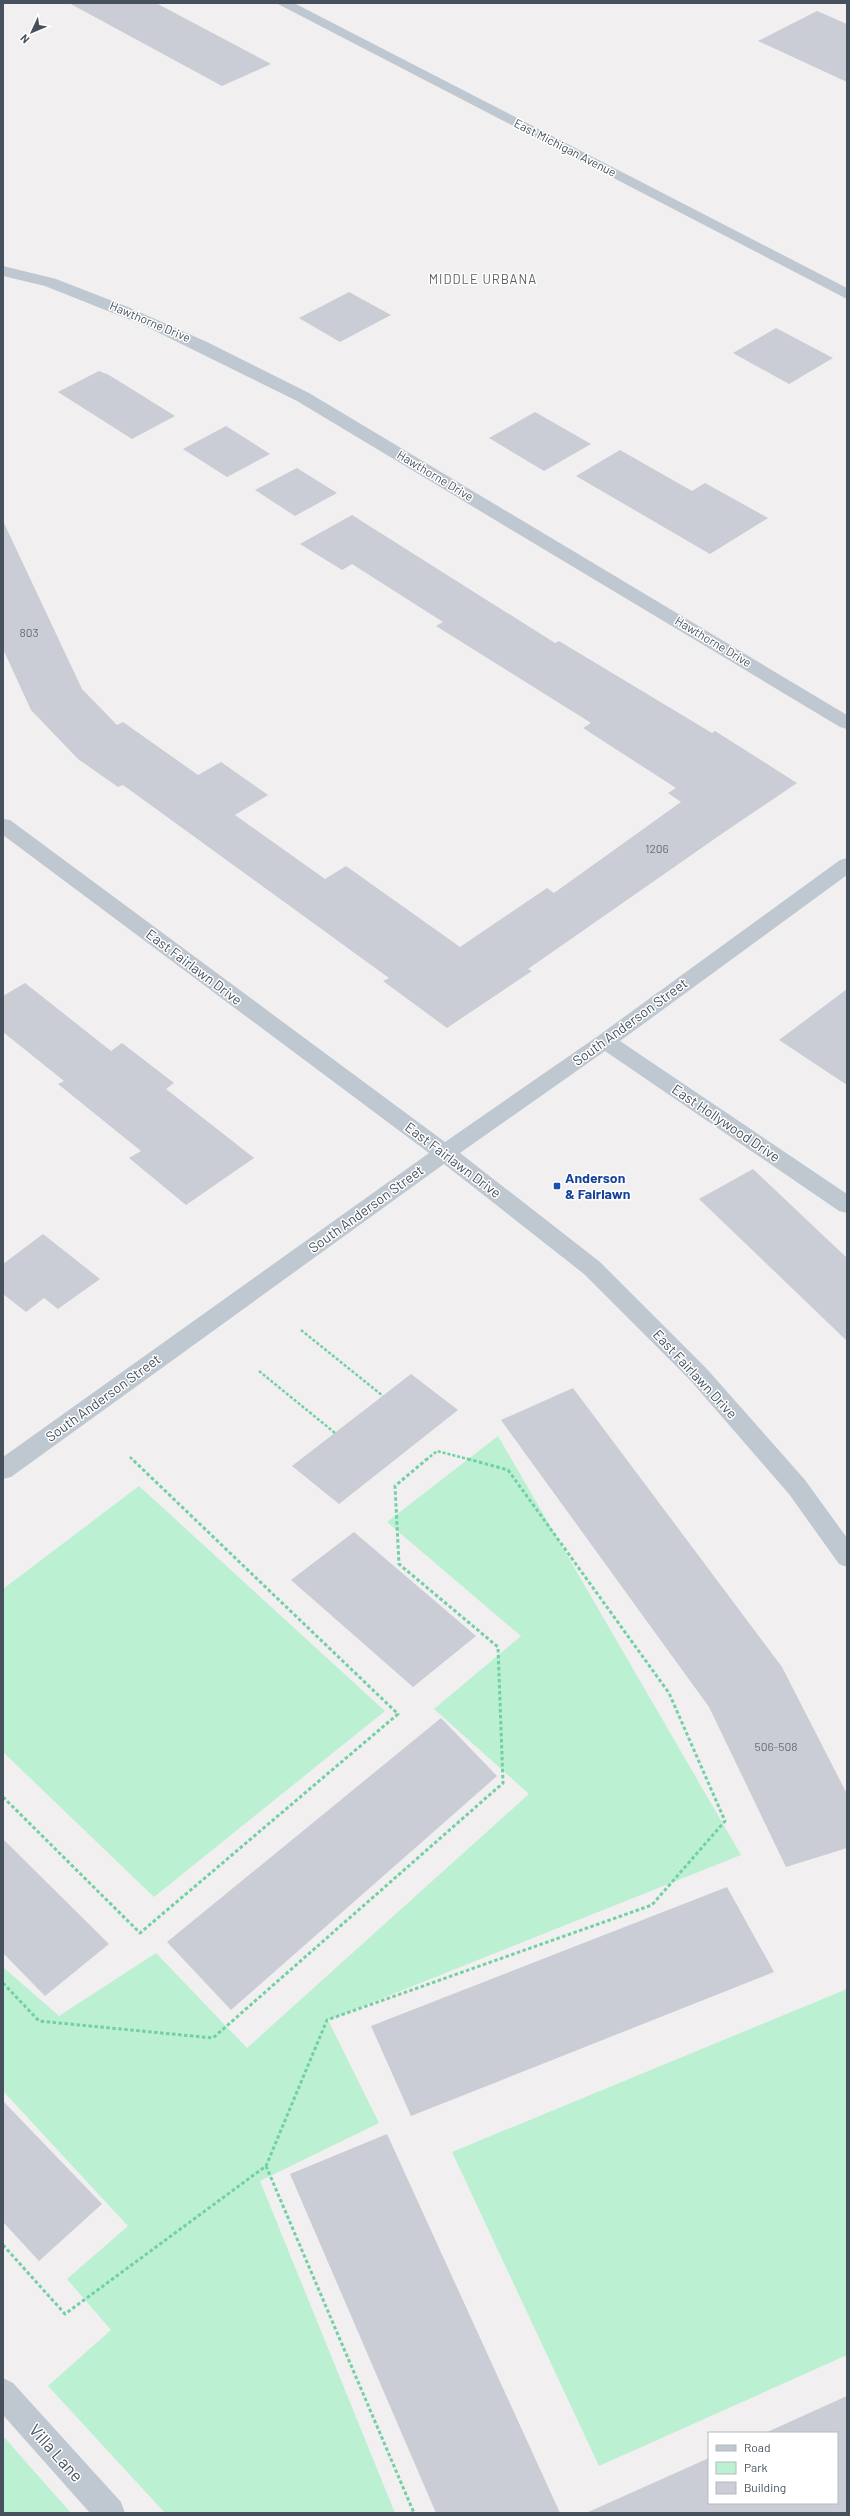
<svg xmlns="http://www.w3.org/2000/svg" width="850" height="2516" font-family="Barlow,sans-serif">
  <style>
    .green { fill: #bbf1d2 }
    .building { fill: #cacdd5 }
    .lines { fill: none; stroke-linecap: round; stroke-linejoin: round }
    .path-far1 { stroke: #72d0a5; stroke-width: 2.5; stroke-dasharray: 3 2; stroke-linecap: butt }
    .path { stroke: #72d0a5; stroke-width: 3; stroke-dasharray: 3.5 2.5; stroke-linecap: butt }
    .minor { fill: #bfc8d1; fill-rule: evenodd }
    .transit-dot { fill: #1a4fb4; stroke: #fff; stroke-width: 1.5 }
    .labels { text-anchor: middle; stroke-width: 3; stroke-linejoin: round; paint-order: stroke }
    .far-street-label { font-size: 12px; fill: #46515d; stroke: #fff }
    .number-label { font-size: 12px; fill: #67707b }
    .far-quarter-label { font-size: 13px; letter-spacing: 1px; fill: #5b5f64; stroke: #fff }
    .street-label { font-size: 14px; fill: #46515d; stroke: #fff }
    .transit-label { font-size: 14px; font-weight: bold; fill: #164399; stroke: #fff; text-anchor: start }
    .near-street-label { font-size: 17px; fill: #46515d; stroke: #fff }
  </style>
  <rect width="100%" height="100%" fill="#f1efef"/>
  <!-- green -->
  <path class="green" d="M498 1436 741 1855 328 2020 379 2123 260 2181 395 2513H165L48 2386 111 2330 67 2279 128 2226 3 2091V1967L59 2016 156 1953 247 2048 529 1794 434 1709 521 1636 387 1522Z
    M139 1486 385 1711 154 1897 3 1752V1589Z
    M847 1989V2355L599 2466 452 2152Z
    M3 2436 71 2513H3Z"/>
  <!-- building -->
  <path class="building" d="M69 3H156L271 64 222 86Z
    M817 11 847 24V82L758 41Z
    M349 292 391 315 340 342 299 318Z
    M776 328 833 358 789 384 733 353Z
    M99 371 109 375 175 416 132 439 58 392Z
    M535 412 591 444 544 471 489 438Z
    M226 426 270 454 227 477 183 449Z
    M620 450 692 491 705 483 768 518 710 554 576 476Z
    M297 468 337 493 295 516 255 490Z
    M352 515 555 643 559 641 712 733 715 731 797 783 723 833 528 969 532 971 447 1028 383 981 389 978 123 785 118 787 78 759 31 710 3 649V521L82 689 117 725 123 722 198 775 221 762 268 795 235 815 325 879 346 866 460 947 547 888 554 893 681 802 668 793 676 788 583 728 591 723 436 626 443 622 352 564 342 570 300 544Z
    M25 983 111 1051 122 1043 174 1083 166 1089 254 1158 186 1205 129 1158 141 1151 58 1084 64 1081 3 1032V996Z
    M847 989V1085L779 1040Z
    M753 1169 847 1258V1341L699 1199Z
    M43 1234 100 1279 58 1309 44 1298 26 1312 3 1294V1264Z
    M411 1374 458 1410 339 1504 292 1466Z
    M573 1388 782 1667 847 1794V1848L786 1867 709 1707 501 1420Z
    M354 1532 476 1636 413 1687 291 1580Z
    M441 1718 497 1776 231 2010 167 1942Z
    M3 1839 109 1944 45 1996 3 1953Z
    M727 1887 774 1972 411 2116 371 2026Z
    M3 2101 102 2204 39 2261 3 2222Z
    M387 2134 560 2513H436L290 2174Z
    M847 2396V2513H586L709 2458V2503H837V2433H765Z"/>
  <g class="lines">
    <!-- path-far1 -->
    <path class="path-far1" d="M301 1330 383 1396
      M259 1371 335 1433
      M130 1457 133 1460
      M426 1460 437 1451 472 1460"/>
    <!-- path -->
    <path class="path" d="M3 1797 140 1933 398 1714 132 1459
      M3 1983 39 2021 213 2038 503 1783 498 1647 399 1564 395 1486 427 1459
      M266 2166 414 2513
      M3 2245 65 2314 266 2166 327 2020 652 1905 725 1821 669 1693 508 1470 468 1459"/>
    <!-- minor -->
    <path class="minor" d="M276 3H294L847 288V299Z
      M3 266 56 279 128 307 207 342 309 393 847 715V729L840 727 297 401 143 325 45 286 3 276Z
      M3 819 10 820 445 1142 598 1036 840 860 847 858V875L620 1041 847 1194V1213L839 1211 605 1051 460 1153 600 1262 706 1368 805 1480 847 1538V1567L839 1564 789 1494 690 1380 584 1274 444 1164 11 1477 3 1479V1457L429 1153 3 835Z
      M3 2378 13 2383 121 2502 125 2513H90L3 2415Z"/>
  </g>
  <!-- markers -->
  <rect class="transit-dot" x="553" y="1182" width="8" height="8" rx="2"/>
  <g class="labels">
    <!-- far-street labels -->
    <g class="far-street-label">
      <text transform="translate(565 148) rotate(27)" y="4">East Michigan Avenue</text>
      <text transform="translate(150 322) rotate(23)" y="4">Hawthorne Drive</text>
      <text transform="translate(435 476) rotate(31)" y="4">Hawthorne Drive</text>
      <text transform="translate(713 642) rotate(31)" y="4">Hawthorne Drive</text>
    </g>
    <!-- number labels -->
    <g class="number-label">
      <text x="29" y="637">803</text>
      <text x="657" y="853">1206</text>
      <text x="776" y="1751">506-508</text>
    </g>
    <!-- far-quarter labels -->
    <g class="far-quarter-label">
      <text x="483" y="284">MIDDLE URBANA</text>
    </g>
    <!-- street labels -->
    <g class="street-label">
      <text transform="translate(194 967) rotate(37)" y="5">East Fairlawn Drive</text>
      <text transform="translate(630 1022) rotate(-36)" y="5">South Anderson Street</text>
      <text transform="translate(726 1123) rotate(34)" y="5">East Hollywood Drive</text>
      <text transform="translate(453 1160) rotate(37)" y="5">East Fairlawn Drive</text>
      <text transform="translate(366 1209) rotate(-36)" y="5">South Anderson Street</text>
      <text transform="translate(695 1374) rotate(47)" y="5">East Fairlawn Drive</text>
      <text transform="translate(103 1398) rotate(-36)" y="5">South Anderson Street</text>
    </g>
    <!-- transit labels -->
    <g class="transit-label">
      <text x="565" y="1183">Anderson<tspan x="565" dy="16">&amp; Fairlawn</tspan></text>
    </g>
    <!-- near-street labels -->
    <g class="near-street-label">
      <text transform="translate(56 2453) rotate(48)" y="6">Villa Lane</text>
    </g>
  </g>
  <!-- border -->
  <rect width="850" height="2516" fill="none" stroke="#46515d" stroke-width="8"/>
  <!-- legend -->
  <rect x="708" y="2432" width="130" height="72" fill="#ffffff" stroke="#b5b9be"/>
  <rect x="716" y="2445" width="20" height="6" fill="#bfc8d1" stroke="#b5b9be"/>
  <text x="744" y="2452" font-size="12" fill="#46515d">Road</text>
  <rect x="716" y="2462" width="20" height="12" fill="#bbf1d2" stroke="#b5b9be"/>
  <text x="744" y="2472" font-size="12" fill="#46515d">Park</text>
  <rect x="716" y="2482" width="20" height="12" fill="#cacdd5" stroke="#b5b9be"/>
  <text x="744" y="2492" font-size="12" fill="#46515d">Building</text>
  <!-- north arrow -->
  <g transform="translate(32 32) rotate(226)" stroke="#ffffff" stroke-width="3" paint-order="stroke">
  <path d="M0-3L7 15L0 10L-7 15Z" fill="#46515d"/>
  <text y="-6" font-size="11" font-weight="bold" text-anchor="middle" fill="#46515d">N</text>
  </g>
</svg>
